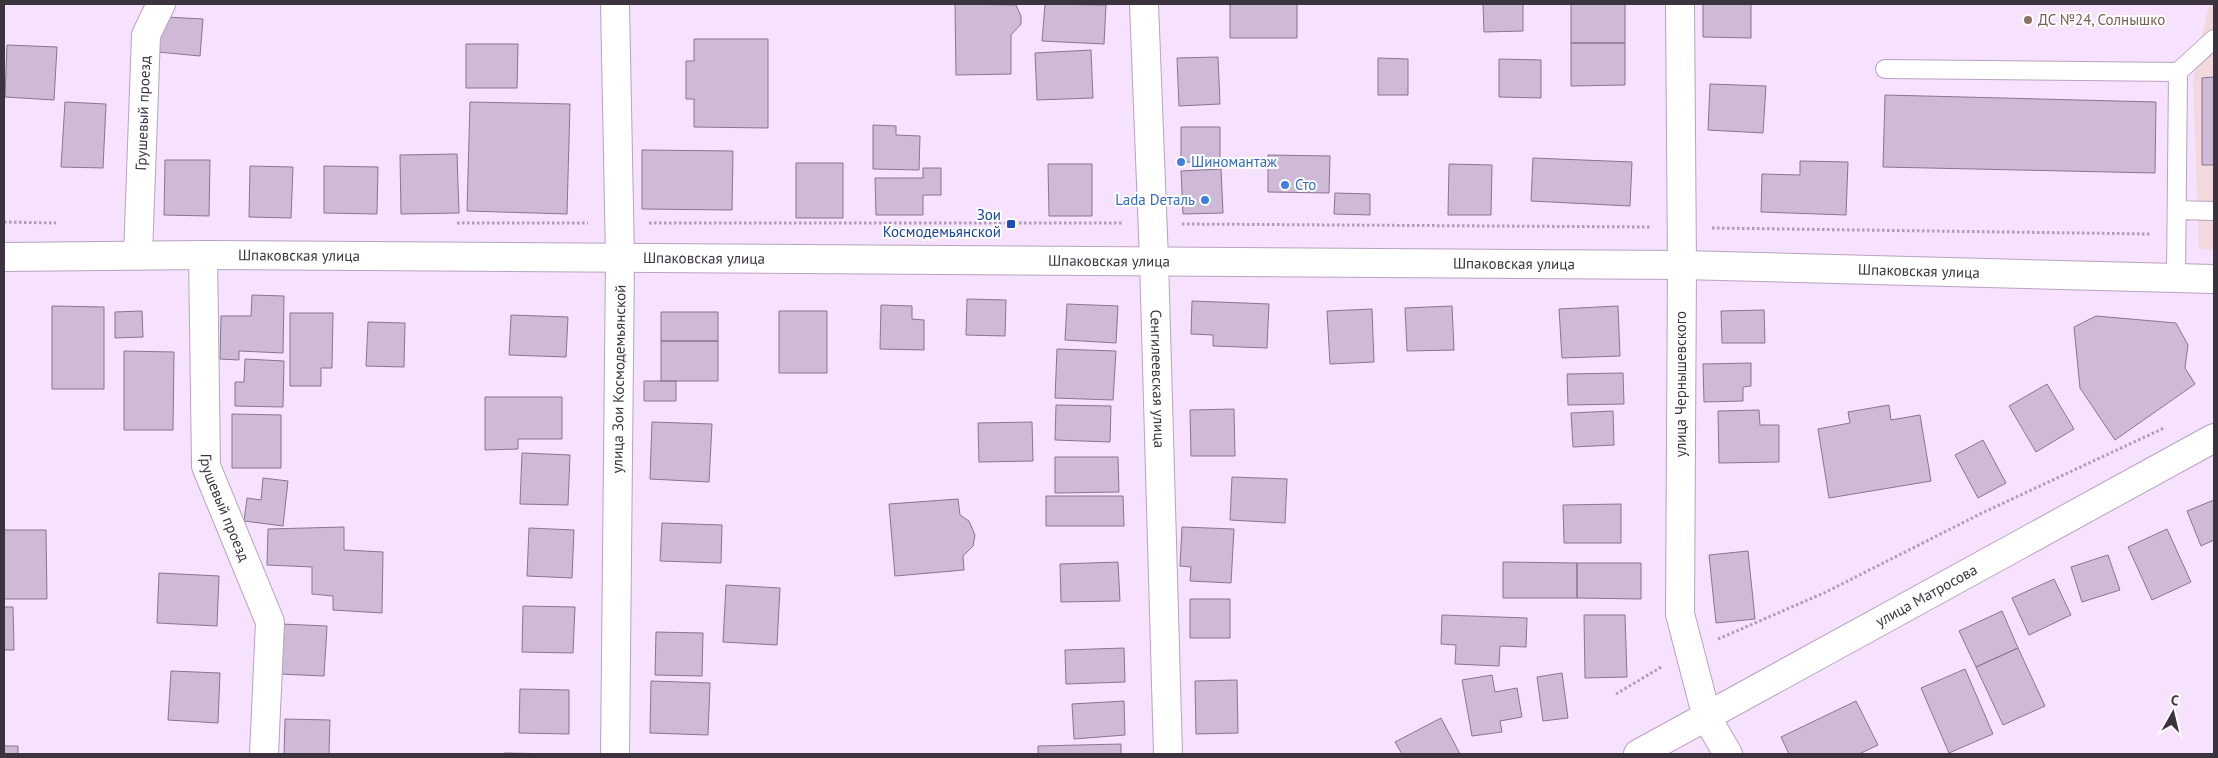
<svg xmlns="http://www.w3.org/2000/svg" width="2218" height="758" font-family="'PT Sans',sans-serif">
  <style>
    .commercial { fill: #f3d8dd }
    .building { fill: #cebad7; stroke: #887590 }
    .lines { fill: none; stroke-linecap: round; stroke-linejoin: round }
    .service-casing { stroke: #b7a3bf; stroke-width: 20 }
    .minor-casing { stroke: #b7a3bf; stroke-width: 30 }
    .secondary-casing { stroke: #b7a3bf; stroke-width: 30 }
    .path { stroke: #ae9eb5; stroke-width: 3; stroke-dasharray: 2.5 2.5; stroke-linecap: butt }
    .service { stroke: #fff; stroke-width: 18 }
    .minor { stroke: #fff; stroke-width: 28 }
    .secondary { stroke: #fff; stroke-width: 28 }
    .education-dot { fill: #8d6e63; stroke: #fff; stroke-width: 2 }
    .shop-dot { fill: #3f7fe0; stroke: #fff; stroke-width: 2 }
    .transit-dot { fill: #1a4fb4; stroke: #fff; stroke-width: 2 }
    .labels { text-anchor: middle; stroke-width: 4; stroke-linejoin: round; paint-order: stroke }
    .education-label { font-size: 15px; fill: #785e54; stroke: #fff; text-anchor: start }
    .street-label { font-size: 15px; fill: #3b333e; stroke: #fff }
    .shop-label { font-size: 15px; fill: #366cbe; stroke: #fff; text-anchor: start }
    .transit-label { font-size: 15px; fill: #164399; stroke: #fff; text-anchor: end }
  </style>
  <rect width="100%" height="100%" fill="#f6e1ff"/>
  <!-- commercial -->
  <path class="commercial" d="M2209 4H2214V250L2199 249 2193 80Z"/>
  <!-- building -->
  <path class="building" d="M955 4 1016 5 1021 16V24L1011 35V74L956 75Z
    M1045 4 1106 5 1104 44 1042 41Z
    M1230 4H1297V38H1230Z
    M1483 4H1523V31L1484 32Z
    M1571 4H1625V43H1571Z
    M1703 4H1751V38L1703 37Z
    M166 17 203 19 200 56 158 52 159 30Z
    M694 39H768V128L694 127V99H686V61H694Z
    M1571 43H1625V85L1571 86Z
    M466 44H518L517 88H466Z
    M7 45 57 47 54 100 5 97Z
    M1091 50 1093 98 1037 100 1035 53Z
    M1218 57 1220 104 1179 106 1177 58Z
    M1378 58 1408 59V95H1378Z
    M1499 59 1541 60V98L1499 97Z
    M2214 77V165H2202V78Z
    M1710 84 1766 86 1763 133 1708 130Z
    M1885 95 2156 102 2155 173 1883 167Z
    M65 102 106 104 103 168 61 167Z
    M470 102 570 104 567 214 467 211Z
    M873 125 896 126V135L920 136 919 170 873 169Z
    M1181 127H1220V162H1181Z
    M642 150 733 151 732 210 642 209Z
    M457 154 459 213 401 214 400 155Z
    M1268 155 1330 156 1329 193 1268 192Z
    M1533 158 1632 162 1630 206 1531 201Z
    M165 160H210L209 216 164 215Z
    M1800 161 1848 162 1846 215 1761 212 1762 174 1800 175Z
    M796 163H843V218H796Z
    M1048 164H1092V216H1049Z
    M1449 164 1492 165 1491 215H1448Z
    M250 166 293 167 291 218 249 217Z
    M324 166 378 167 377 214 324 213Z
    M923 168H941V195H923V215H876L875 178H923Z
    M1221 169 1223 213 1183 214 1181 171Z
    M1335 193 1370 194V215L1334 214Z
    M252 295 284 296 283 353 239 351V360L220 359 221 316H251Z
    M967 299 1006 300 1005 336 966 335Z
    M1192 301 1269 304 1267 348 1213 346V335L1191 334Z
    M1067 304 1118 306 1116 343 1065 340Z
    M881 305 912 306V319L924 320V350L880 349Z
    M52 306 104 307V389H52Z
    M1452 306 1454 350 1407 351 1405 308Z
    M1618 306 1620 356 1562 358 1559 309Z
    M1372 309 1374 362 1330 364 1327 311Z
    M1764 310 1765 343H1722L1721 311Z
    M142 311 143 337 115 338V312Z
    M779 311H827V373H779Z
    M661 312H718V341H661Z
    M290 313H333L332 368H321V386H290Z
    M511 315 568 317 566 357 509 355Z
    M2096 316 2176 323 2188 345 2185 368 2195 384 2115 440 2080 388 2074 327Z
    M368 322 405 323 404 367 366 366Z
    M661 341H718V381H661Z
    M1057 349 1116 351 1113 400 1055 398Z
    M124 351 174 352 173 430H124Z
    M245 359 284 361 283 407 235 406V382H244Z
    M1751 363V386L1743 387V401L1704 402 1703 364Z
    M1623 373 1624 404 1568 405 1567 374Z
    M644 381H676V401H644Z
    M2047 384 2074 429 2036 452 2009 406Z
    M485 397H562V439H518V449L485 450Z
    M1056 405 1111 406 1110 442 1055 440Z
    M1889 405 1891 420 1920 415 1931 481 1829 498 1818 429 1850 423 1848 412Z
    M1234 409 1235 456H1191L1190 410Z
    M1759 410 1760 425H1779V462L1719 463 1718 411Z
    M1613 411 1614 445 1573 447 1571 413Z
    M232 414 281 415V468H232Z
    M652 422 712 424 709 482 650 479Z
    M1032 422 1033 461 979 462 978 423Z
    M1983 440 2006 483 1978 498 1955 455Z
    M522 453 570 455 568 505 520 504Z
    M1055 457H1118L1119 492 1055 493Z
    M1232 477 1287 479 1285 523 1230 520Z
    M263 478 288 481 283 526 244 521 247 498 261 500Z
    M1046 496H1123L1124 526H1046Z
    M958 499 960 515 969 521 975 535 973 546 963 556 964 570 895 576 889 504Z
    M2214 500V540L2201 546 2187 511Z
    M1621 504V543H1564L1563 505Z
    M662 523 722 525 721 563 660 561Z
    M344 527V550L383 552 382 613 333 610V596L312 594V567L267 565 268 529Z
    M1182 527 1234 529 1231 583 1190 581 1191 567 1180 566Z
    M529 528 574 530 572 578 527 576Z
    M2167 529 2191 582 2152 600 2128 547Z
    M4 530H46L47 599H4Z
    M1748 551 1755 619 1716 623 1709 555Z
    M2108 555 2120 590 2082 602 2071 567Z
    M1118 562 1120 601 1061 602 1060 564Z
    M1503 562 1577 563V598H1503Z
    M1577 563H1641V599L1577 598Z
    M159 573 219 576 217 626 157 623Z
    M2054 579 2071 615 2029 635 2012 598Z
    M726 585 780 588 777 645 723 642Z
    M1190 599H1230V638H1190Z
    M523 606 575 607 573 653 522 652Z
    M4 607H13L14 650H4Z
    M2002 611 2018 648 1976 667 1959 631Z
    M1442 615 1527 618 1526 647 1500 646 1499 666 1455 664 1456 645 1441 644Z
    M1584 615H1625L1627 677 1585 678Z
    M281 624 327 626 324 676 279 674Z
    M656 632 703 633 702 676 655 675Z
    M1124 648 1125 682 1066 684 1065 650Z
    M2018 648 2045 706 2003 725 1976 667Z
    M1965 669 1993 734 1949 753 1921 688Z
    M171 671 220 673 218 723 168 720Z
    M1562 673 1568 718 1543 721 1537 677Z
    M1492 675 1495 692 1517 688 1522 717 1500 721 1502 732 1472 736 1462 680Z
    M1237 680 1238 733 1196 734 1195 681Z
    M651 681 710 683 708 735 650 733Z
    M520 689 569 690V734L519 733Z
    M1124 701 1125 735 1074 739 1072 704Z
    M1856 701 1878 745 1859 754H1789L1781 737Z
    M1441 718 1460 754H1402L1395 742Z
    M285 719 330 720 329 754H284Z
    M1121 744V754H1038V746Z
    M4 746H18V754H4Z
    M504 753 559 754H504Z"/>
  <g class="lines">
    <!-- service casing -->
    <g class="service-casing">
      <path id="service" d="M1885 69 2178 72 2176 277
        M2178 72 2214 39
        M2177 210 2214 211"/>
    </g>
    <!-- minor casing -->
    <g class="minor-casing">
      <g id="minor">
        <path d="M615 4 620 258 615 754"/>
        <path id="s1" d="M1144 4 1154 260 1168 754"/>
        <path d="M1680 4 1682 265 1680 614 1707 718 1728 754"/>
        <path id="s2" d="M138 255 146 35 161 4"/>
        <path id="s3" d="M203 255 206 466 270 622 264 754"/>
        <path id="s4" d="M1638 754 2214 438"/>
      </g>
    </g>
    <!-- secondary casing -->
    <g class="secondary-casing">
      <g id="secondary">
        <path id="s5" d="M4 257 203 255 1682 265 2214 279"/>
      </g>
    </g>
    <!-- path -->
    <path class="path" d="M4 222 56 223
      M457 223H588
      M649 223H1123
      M1182 224 1651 227
      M1712 228 2151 234
      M1718 639 1824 593 1982 513 2164 428
      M1616 694 1663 666"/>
    <!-- service -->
    <use href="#service" class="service"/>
    <!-- minor -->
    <use href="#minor" class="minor"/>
    <!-- secondary -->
    <use href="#secondary" class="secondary"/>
  </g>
  <!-- markers -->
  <circle class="education-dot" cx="2028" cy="20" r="5"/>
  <g class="shop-dot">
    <circle cx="1181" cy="162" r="5"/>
    <circle cx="1285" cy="185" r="5"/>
    <circle cx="1205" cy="200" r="5"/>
  </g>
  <rect class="transit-dot" x="1006" y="219" width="10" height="10" rx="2.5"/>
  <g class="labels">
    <!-- education labels -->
    <g class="education-label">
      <text x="2038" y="25">ДС №24, Солнышко</text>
    </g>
    <!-- street labels -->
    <g class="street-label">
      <text dy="5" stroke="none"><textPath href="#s2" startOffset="142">Грушевый проезд</textPath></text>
      <text dy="5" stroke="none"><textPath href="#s5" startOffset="295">Шпаковская улица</textPath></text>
      <text dy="5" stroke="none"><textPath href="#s5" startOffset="700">Шпаковская улица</textPath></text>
      <text dy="5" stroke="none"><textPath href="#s5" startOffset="1105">Шпаковская улица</textPath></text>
      <text dy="5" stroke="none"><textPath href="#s5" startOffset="1510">Шпаковская улица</textPath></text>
      <text dy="5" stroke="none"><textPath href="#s5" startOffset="1915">Шпаковская улица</textPath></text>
      <text transform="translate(619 379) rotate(-89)" y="5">улица Зои Космодемьянской</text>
      <text dy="5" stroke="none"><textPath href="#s1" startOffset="375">Сенгилеевская улица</textPath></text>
      <text transform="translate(1681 384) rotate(-90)" y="5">улица Чернышевского</text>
      <text dy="5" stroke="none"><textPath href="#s3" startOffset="256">Грушевый проезд</textPath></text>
      <text dy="5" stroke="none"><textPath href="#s4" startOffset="329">улица Матросова</textPath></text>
    </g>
    <!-- shop labels -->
    <g class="shop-label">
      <text x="1191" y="167">Шиномантаж</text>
      <text x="1295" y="190">Сто</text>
      <text x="1195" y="205" text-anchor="end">Lada Dеталь</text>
    </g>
    <!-- transit labels -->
    <g class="transit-label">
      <text x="1001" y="220">Зои<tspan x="1001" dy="17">Космодемьянской</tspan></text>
    </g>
  </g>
  <!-- border -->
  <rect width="2218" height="758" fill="none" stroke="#3b333e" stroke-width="10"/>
  <!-- north arrow -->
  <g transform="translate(2173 713) rotate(8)" stroke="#ffffff" stroke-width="4" paint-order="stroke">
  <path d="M0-4L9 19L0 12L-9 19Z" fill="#3b333e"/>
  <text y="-8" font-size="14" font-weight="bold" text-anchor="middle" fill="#3b333e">С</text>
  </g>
</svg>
